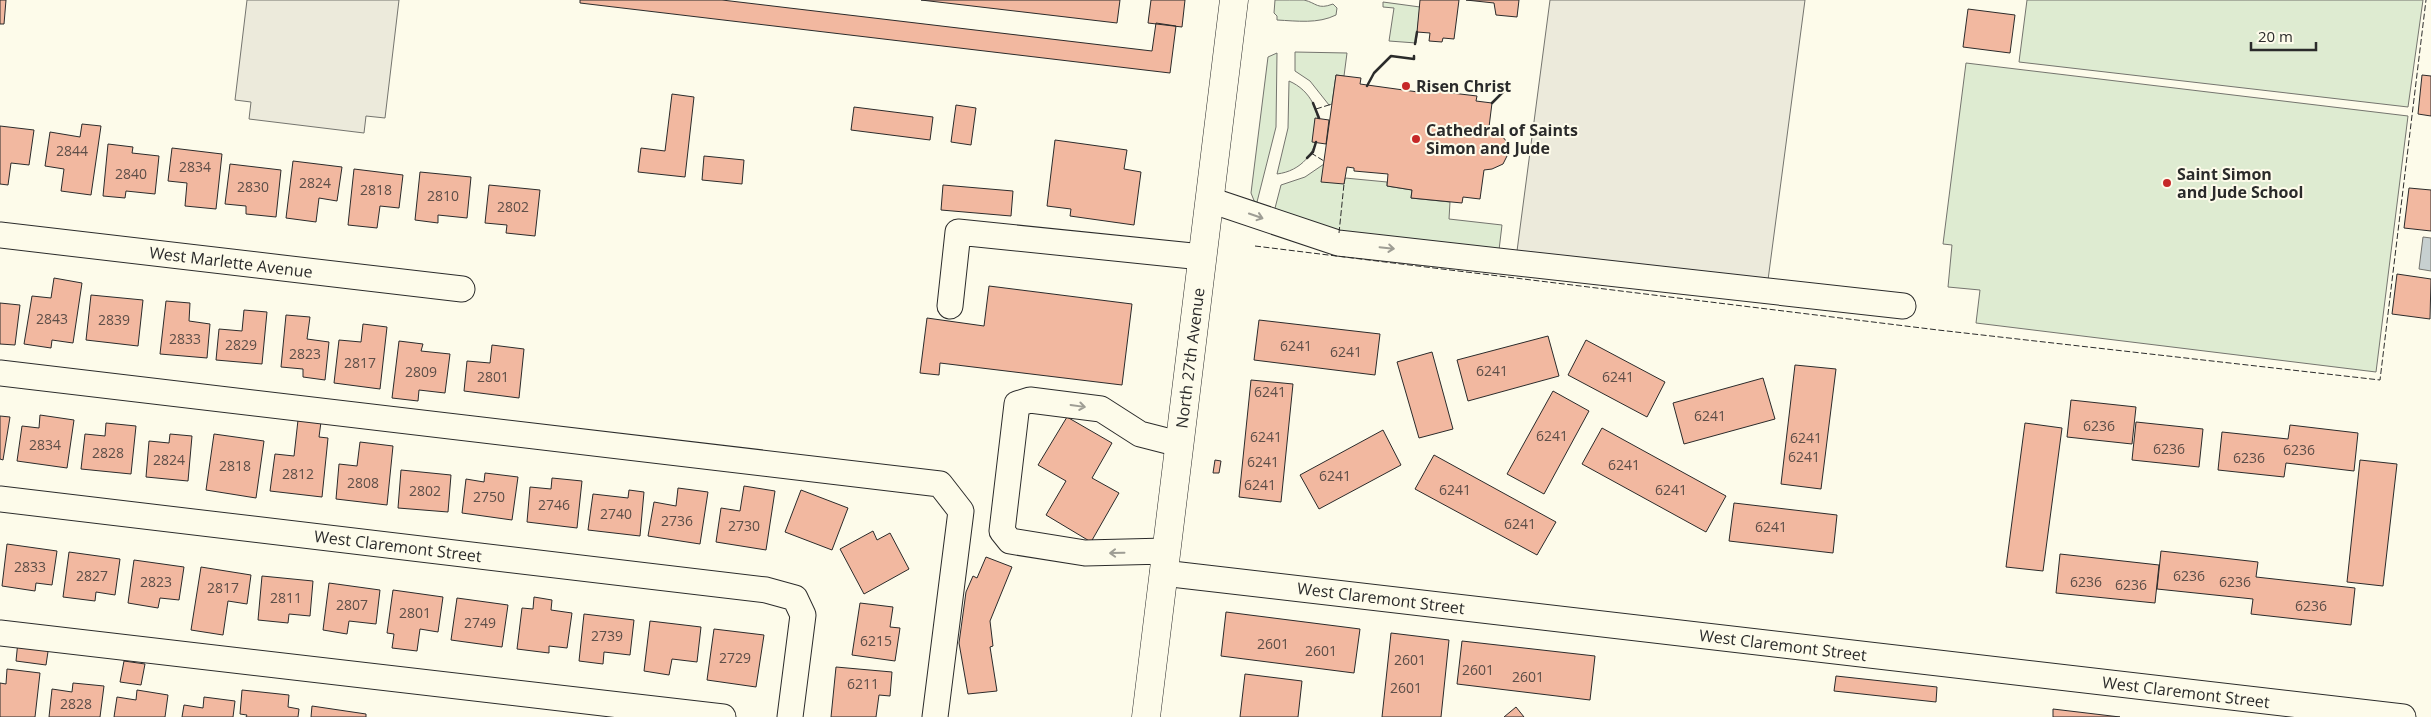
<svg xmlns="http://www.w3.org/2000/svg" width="2431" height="717" font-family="'Open Sans',sans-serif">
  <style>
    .green { fill: #deebd1; stroke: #74746e }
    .parking { fill: #eceadb; stroke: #74746e }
    .water { fill: #c7d0d0; stroke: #74746e }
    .building { fill: #f2b8a0; stroke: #2b2b2b }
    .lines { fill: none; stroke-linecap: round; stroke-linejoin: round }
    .minor-casing { stroke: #2b2b2b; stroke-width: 27 }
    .major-casing { stroke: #2b2b2b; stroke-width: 29 }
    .minor { stroke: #fdfbea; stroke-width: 25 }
    .major { stroke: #fdfbea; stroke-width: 28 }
    .fence { stroke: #2b2b2b; stroke-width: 1; stroke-dasharray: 6 2.5; stroke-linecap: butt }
    .wall { stroke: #2b2b2b; stroke-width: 2.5 }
    .oneway { stroke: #9e9d94 }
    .poi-dot { fill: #c62828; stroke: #fdfbea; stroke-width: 2 }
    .labels { text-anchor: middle; stroke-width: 4; stroke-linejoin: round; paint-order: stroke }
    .number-label { font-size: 14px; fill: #5d4e48 }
    .poi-label { font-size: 16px; font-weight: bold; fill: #2b2b2b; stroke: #fdfbea; text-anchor: start }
    .street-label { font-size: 16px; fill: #2b2b2b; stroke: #fdfbea }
  </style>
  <rect width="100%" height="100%" fill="#fdfbea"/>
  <!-- green -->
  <path class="green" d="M1275 0C1284 0 1295 0 1304 0 1317 3 1317 10 1333 4L1337 8 1336 15C1318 24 1297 21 1277 20V16L1274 13Z
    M2027 0H2423L2408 107 2019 62Z
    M1383 2 1420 7 1416 43 1389 41 1394 8 1383 7Z
    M1295 52 1347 53 1344 76 1336 75 1332 104 1329 105 1310 81 1295 71Z
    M1277 53 1276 127 1257 202 1255 203 1251 193 1268 57Z
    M1966 63 2408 116 2376 372 1976 323 1980 290 1948 287 1952 245 1943 244Z
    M1289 81C1333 100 1326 168 1277 174L1288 128Z
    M1324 164 1344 184 1345 178 1387 182V186L1412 190 1411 198 1450 202 1449 219 1502 225 1499 250 1333 232 1274 212 1281 185 1305 177Z"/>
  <!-- parking -->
  <path class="parking" d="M247 0H399L385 118 366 116 364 133 249 119 251 102 235 100Z
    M1550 0H1805L1768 280 1517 251Z"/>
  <!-- water -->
  <path class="water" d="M2423 237 2431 238V271L2419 269Z"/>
  <!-- building -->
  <path class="building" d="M0 0H6L4 24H0Z
    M580 0H722L1152 51 1156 23 1176 26 1170 73 580 3Z
    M921 0H1120L1117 23Z
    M1151 0H1185L1182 27 1148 23Z
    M1420 0H1459L1454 39 1443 38 1442 42 1429 41 1430 33 1417 32Z
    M1466 0H1519L1517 17 1496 15 1494 3Z
    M1968 9 2015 15 2010 53 1963 47Z
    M1336 75 1361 78 1360 84 1418 92V89L1477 96 1476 101 1492 103 1489 127 1502 136 1507 142 1508 148 1507 156 1503 164 1492 169 1484 170 1480 199 1463 197 1462 203 1411 198 1412 190 1387 186 1388 174 1354 171V168L1347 167 1344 184 1321 182Z
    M2422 75 2431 76V116L2418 114Z
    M672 94 694 97 685 177 638 172 641 148 665 151Z
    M956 105 976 108 971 145 951 142Z
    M854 107 933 117 930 140 851 130Z
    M1315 118 1329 120 1326 144 1312 142Z
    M82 124 101 126 91 195 61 191 64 169 45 166 50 132 80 137Z
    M0 126 34 130 29 165 11 163 8 185 0 184Z
    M1055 140 1127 150 1124 169 1141 172 1134 225 1070 216 1071 209 1047 206Z
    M108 144 133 147 132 153 159 156 155 194 126 191 125 198 103 196Z
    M172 148 222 154 216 209 185 206 187 183 168 181Z
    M704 156 744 160 742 184 702 180Z
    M293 161 342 167 337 201 319 198 316 222 286 218Z
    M230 164 281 170 276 217 246 214V206L225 204Z
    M354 169 403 175 399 208 380 206 377 228 348 225Z
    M420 172 471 177 467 218 438 215V223L415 220Z
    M489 185 540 190 535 236 506 233 507 225 485 223Z
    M943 185 1013 191 1011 216 941 210Z
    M2409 188 2431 190V231L2404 228Z
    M2397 274 2431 279 2430 319 2392 314Z
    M54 278 82 283 73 343 52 340 51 348 24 344 32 296 51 298Z
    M989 286 1132 304 1122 385 940 363 939 375 920 373 927 318 984 326Z
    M91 295 143 300 138 346 86 340Z
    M166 301 190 303 189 321 210 324 207 358 160 354Z
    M0 303 20 305 15 345 0 344Z
    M244 310 267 312 262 364 216 360 219 329 242 331Z
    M286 315 310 317 307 339 329 342 325 380 303 377V369L281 367Z
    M1259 320 1380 334 1375 375 1254 360Z
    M363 324 387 327 380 389 334 383 339 340 361 342Z
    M1548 336 1559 376 1468 401 1457 360Z
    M1586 340 1665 382 1647 417 1568 375Z
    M399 341 423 344 421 351 450 354 445 393 419 390 418 401 392 398Z
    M492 345 524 349 519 398 464 391 467 361 490 363Z
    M1432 352 1453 429 1419 438 1397 362Z
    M1795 365 1836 369 1821 489 1781 484Z
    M1763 378 1775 419 1684 444 1673 403Z
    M1251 380 1293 384 1281 502 1239 497Z
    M1553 391 1589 411 1544 494 1507 474Z
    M2071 400 2136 407 2132 444 2067 437Z
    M40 415 74 420 67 468 17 461 22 426 39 428Z
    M0 416 10 417 3 460 0 459Z
    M1067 417 1112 443 1092 478 1119 493 1091 542 1046 515 1066 481 1038 465Z
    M298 420 321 422 319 437 328 438 322 497 270 491 275 454 294 456Z
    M2136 422 2203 429 2199 467 2132 460Z
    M106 423 136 426 131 474 81 469 85 434 105 436Z
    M2025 423 2062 428 2043 571 2006 567Z
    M2290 425 2358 433 2354 471 2286 463 2284 477 2218 470 2222 432 2288 439Z
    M1602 428 1726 496 1706 532 1582 464Z
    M1383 430 1401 465 1319 509 1300 475Z
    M170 434 192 436 188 481 146 477 149 441 169 443Z
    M214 434 264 441 256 498 206 490Z
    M360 442 393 446 387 505 336 499 339 464 357 466Z
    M1434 455 1556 522 1537 555 1415 489Z
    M1215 460 1221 461 1219 473H1213Z
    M2360 460 2397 464 2383 586 2347 582Z
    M401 470 451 475 448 512 398 508Z
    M485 473 518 477 512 520 462 513 466 479 484 482Z
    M552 478 582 481 577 528 527 522 530 487 551 489Z
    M744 486 775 491 766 550 716 542 721 508 740 511Z
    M678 488 708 492 700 544 648 536 654 502 676 506Z
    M629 490 644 492 640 536 588 530 593 494 628 498Z
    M801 490 848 508 832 550 785 532Z
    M1734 503 1837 515 1833 553 1729 541Z
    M873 531 877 540 890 533 909 569 864 594 840 549Z
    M7 544 57 551 52 585 36 583 35 591 2 586Z
    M2161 551 2258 562 2256 577 2355 588 2351 625 2251 614 2253 599 2157 589Z
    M69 552 120 559 115 595 96 592 95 601 63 597Z
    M2060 554 2159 565 2155 603 2056 593Z
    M986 557 1012 567 990 621 993 646 990 647 997 691 968 694 959 643 966 592 973 576 977 578Z
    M134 560 184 567 179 600 160 598 158 608 128 603Z
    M201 567 251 575 247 604 228 601 223 635 191 630Z
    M262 576 313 581 310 616 289 614 288 623 258 620Z
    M329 583 380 590 376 624 349 621 347 634 323 630Z
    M393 590 443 597 438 632 420 629 417 651 392 648 394 634 387 633Z
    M534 597 552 600 551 610 572 613 567 648 549 646V653L517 649 522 608 533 609Z
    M457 598 508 605 502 647 451 640Z
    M860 603 893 607 890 627 900 628 895 661 852 655Z
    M1226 612 1360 629 1354 673 1221 656Z
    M584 614 634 620 630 655 604 652 603 664 579 661Z
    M650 621 701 627 697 662 672 659 669 675 644 671Z
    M714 629 764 635 756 687 707 680Z
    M1391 633 1449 640 1441 717H1382Z
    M18 641 49 645 46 665 16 661Z
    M1462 641 1595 656 1590 700 1457 684Z
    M124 661 145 664 141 685 120 682Z
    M836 667 892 672 890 696 879 695 876 717H831Z
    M7 669 40 673 35 717H0V683L6 684Z
    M1245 674 1302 681 1298 717H1240Z
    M1836 676 1937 687 1936 702 1834 691Z
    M73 683 104 686 100 717H49L52 689 72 692Z
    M137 690 168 695 165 717H114L117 697 136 700Z
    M242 690 289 695 288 707 299 709 298 717H246L247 715 240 714Z
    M204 697 235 701 233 717H182L184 705 203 708Z
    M312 706 366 714V717H311Z
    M1516 707 1524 717H1504Z
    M2053 709 2120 717H2053Z"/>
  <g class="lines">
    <!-- minor casing -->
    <g class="minor-casing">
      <path id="minor" d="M1210 200 1338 243 1903 306
        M0 235 462 289
        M950 306 958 232 1202 257
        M0 373 940 484 961 511 935 717
        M0 499 766 590 795 598 803 615 790 717
        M1166 551 1085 553 1010 541 1002 531 1017 404 1030 400 1101 409 1140 434 1179 444
        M1163 573 2403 717
        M0 633 723 717"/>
    </g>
    <!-- major casing -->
    <g class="major-casing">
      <path id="major" d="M1146 717 1234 0"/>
    </g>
    <!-- minor -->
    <use href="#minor" class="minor"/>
    <!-- major -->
    <use href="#major" class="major"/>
    <!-- fence -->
    <path class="fence" d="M1316 109 1332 104
      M1311 153 1324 161
      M1339 233 1344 184
      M1255 246 1938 330 2380 380 2426 0"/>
    <!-- wall -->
    <path class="wall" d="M1415 44 1417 32
      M1367 86 1374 73 1391 56 1414 59V56
      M1313 103 1319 118
      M1492 103 1504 91
      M1307 158 1313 152 1316 142"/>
  </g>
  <!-- one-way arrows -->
  <defs><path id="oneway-shaft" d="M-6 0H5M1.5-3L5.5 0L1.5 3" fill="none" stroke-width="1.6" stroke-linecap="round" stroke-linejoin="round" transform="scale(1.25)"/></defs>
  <g class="oneway">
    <use href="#oneway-shaft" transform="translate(1256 216) rotate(19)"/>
    <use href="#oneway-shaft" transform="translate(1387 248) rotate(6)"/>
    <use href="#oneway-shaft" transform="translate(1078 406) rotate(8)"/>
    <use href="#oneway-shaft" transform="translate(1117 553) rotate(179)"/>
  </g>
  <!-- markers -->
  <g class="poi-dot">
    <circle cx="1406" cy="86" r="5"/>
    <circle cx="1416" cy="139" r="5"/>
    <circle cx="2167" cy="183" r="5"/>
  </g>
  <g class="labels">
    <!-- number labels -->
    <g class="number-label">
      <text x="72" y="156">2844</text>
      <text x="195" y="172">2834</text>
      <text x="131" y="179">2840</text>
      <text x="315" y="188">2824</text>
      <text x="253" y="192">2830</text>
      <text x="376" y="195">2818</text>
      <text x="443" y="201">2810</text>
      <text x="513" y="212">2802</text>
      <text x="52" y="324">2843</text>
      <text x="114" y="325">2839</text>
      <text x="185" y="344">2833</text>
      <text x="241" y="350">2829</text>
      <text x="1296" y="351">6241</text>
      <text x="1346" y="357">6241</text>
      <text x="305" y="359">2823</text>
      <text x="360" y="368">2817</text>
      <text x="1492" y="376">6241</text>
      <text x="421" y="377">2809</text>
      <text x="493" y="382">2801</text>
      <text x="1618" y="382">6241</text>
      <text x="1270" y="397">6241</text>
      <text x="1710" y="421">6241</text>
      <text x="2099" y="431">6236</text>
      <text x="1552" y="441">6241</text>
      <text x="1266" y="442">6241</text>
      <text x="1806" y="443">6241</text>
      <text x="45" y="450">2834</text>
      <text x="2169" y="454">6236</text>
      <text x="2299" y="455">6236</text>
      <text x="108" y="458">2828</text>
      <text x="1804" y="462">6241</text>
      <text x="2249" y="463">6236</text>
      <text x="169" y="465">2824</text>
      <text x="1263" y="467">6241</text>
      <text x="1624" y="470">6241</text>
      <text x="235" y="471">2818</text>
      <text x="298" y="479">2812</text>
      <text x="1335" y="481">6241</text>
      <text x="363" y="488">2808</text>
      <text x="1260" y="490">6241</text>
      <text x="1455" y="495">6241</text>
      <text x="1671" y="495">6241</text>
      <text x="425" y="496">2802</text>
      <text x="489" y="502">2750</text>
      <text x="554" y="510">2746</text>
      <text x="616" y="519">2740</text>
      <text x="677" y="526">2736</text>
      <text x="1520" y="529">6241</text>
      <text x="744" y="531">2730</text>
      <text x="1771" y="532">6241</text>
      <text x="30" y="572">2833</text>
      <text x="92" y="581">2827</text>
      <text x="2189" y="581">6236</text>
      <text x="156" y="587">2823</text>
      <text x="2086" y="587">6236</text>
      <text x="2235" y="587">6236</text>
      <text x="2131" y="590">6236</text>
      <text x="223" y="593">2817</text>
      <text x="286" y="603">2811</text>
      <text x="352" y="610">2807</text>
      <text x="2311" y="611">6236</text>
      <text x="415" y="618">2801</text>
      <text x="480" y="628">2749</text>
      <text x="607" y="641">2739</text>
      <text x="876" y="646">6215</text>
      <text x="1273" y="649">2601</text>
      <text x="1321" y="656">2601</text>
      <text x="735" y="663">2729</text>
      <text x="1410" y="665">2601</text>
      <text x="1478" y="675">2601</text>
      <text x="1528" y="682">2601</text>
      <text x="863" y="689">6211</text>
      <text x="1406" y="693">2601</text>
      <text x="76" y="709">2828</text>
    </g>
    <!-- poi labels -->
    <g class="poi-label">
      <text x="1416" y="92">Risen Christ</text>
      <text x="1426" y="136">Cathedral of Saints<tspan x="1426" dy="18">Simon and Jude</tspan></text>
      <text x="2177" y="180">Saint Simon<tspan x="2177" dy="18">and Jude School</tspan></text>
    </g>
    <!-- street labels -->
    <g class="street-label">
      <text transform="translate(231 262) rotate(7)" y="6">West Marlette Avenue</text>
      <text transform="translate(1190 358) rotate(-83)" y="6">North 27th Avenue</text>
      <text transform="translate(398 546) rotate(7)" y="6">West Claremont Street</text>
      <text transform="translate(1381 598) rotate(7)" y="6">West Claremont Street</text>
      <text transform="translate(1783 645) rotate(7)" y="6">West Claremont Street</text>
      <text transform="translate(2186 692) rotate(7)" y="6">West Claremont Street</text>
    </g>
  </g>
  <!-- scale -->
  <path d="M2251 42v8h65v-8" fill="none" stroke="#2b2b2b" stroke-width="2.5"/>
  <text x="2258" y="42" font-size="15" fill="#2b2b2b" stroke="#fdfbea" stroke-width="4" paint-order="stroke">20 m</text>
</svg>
